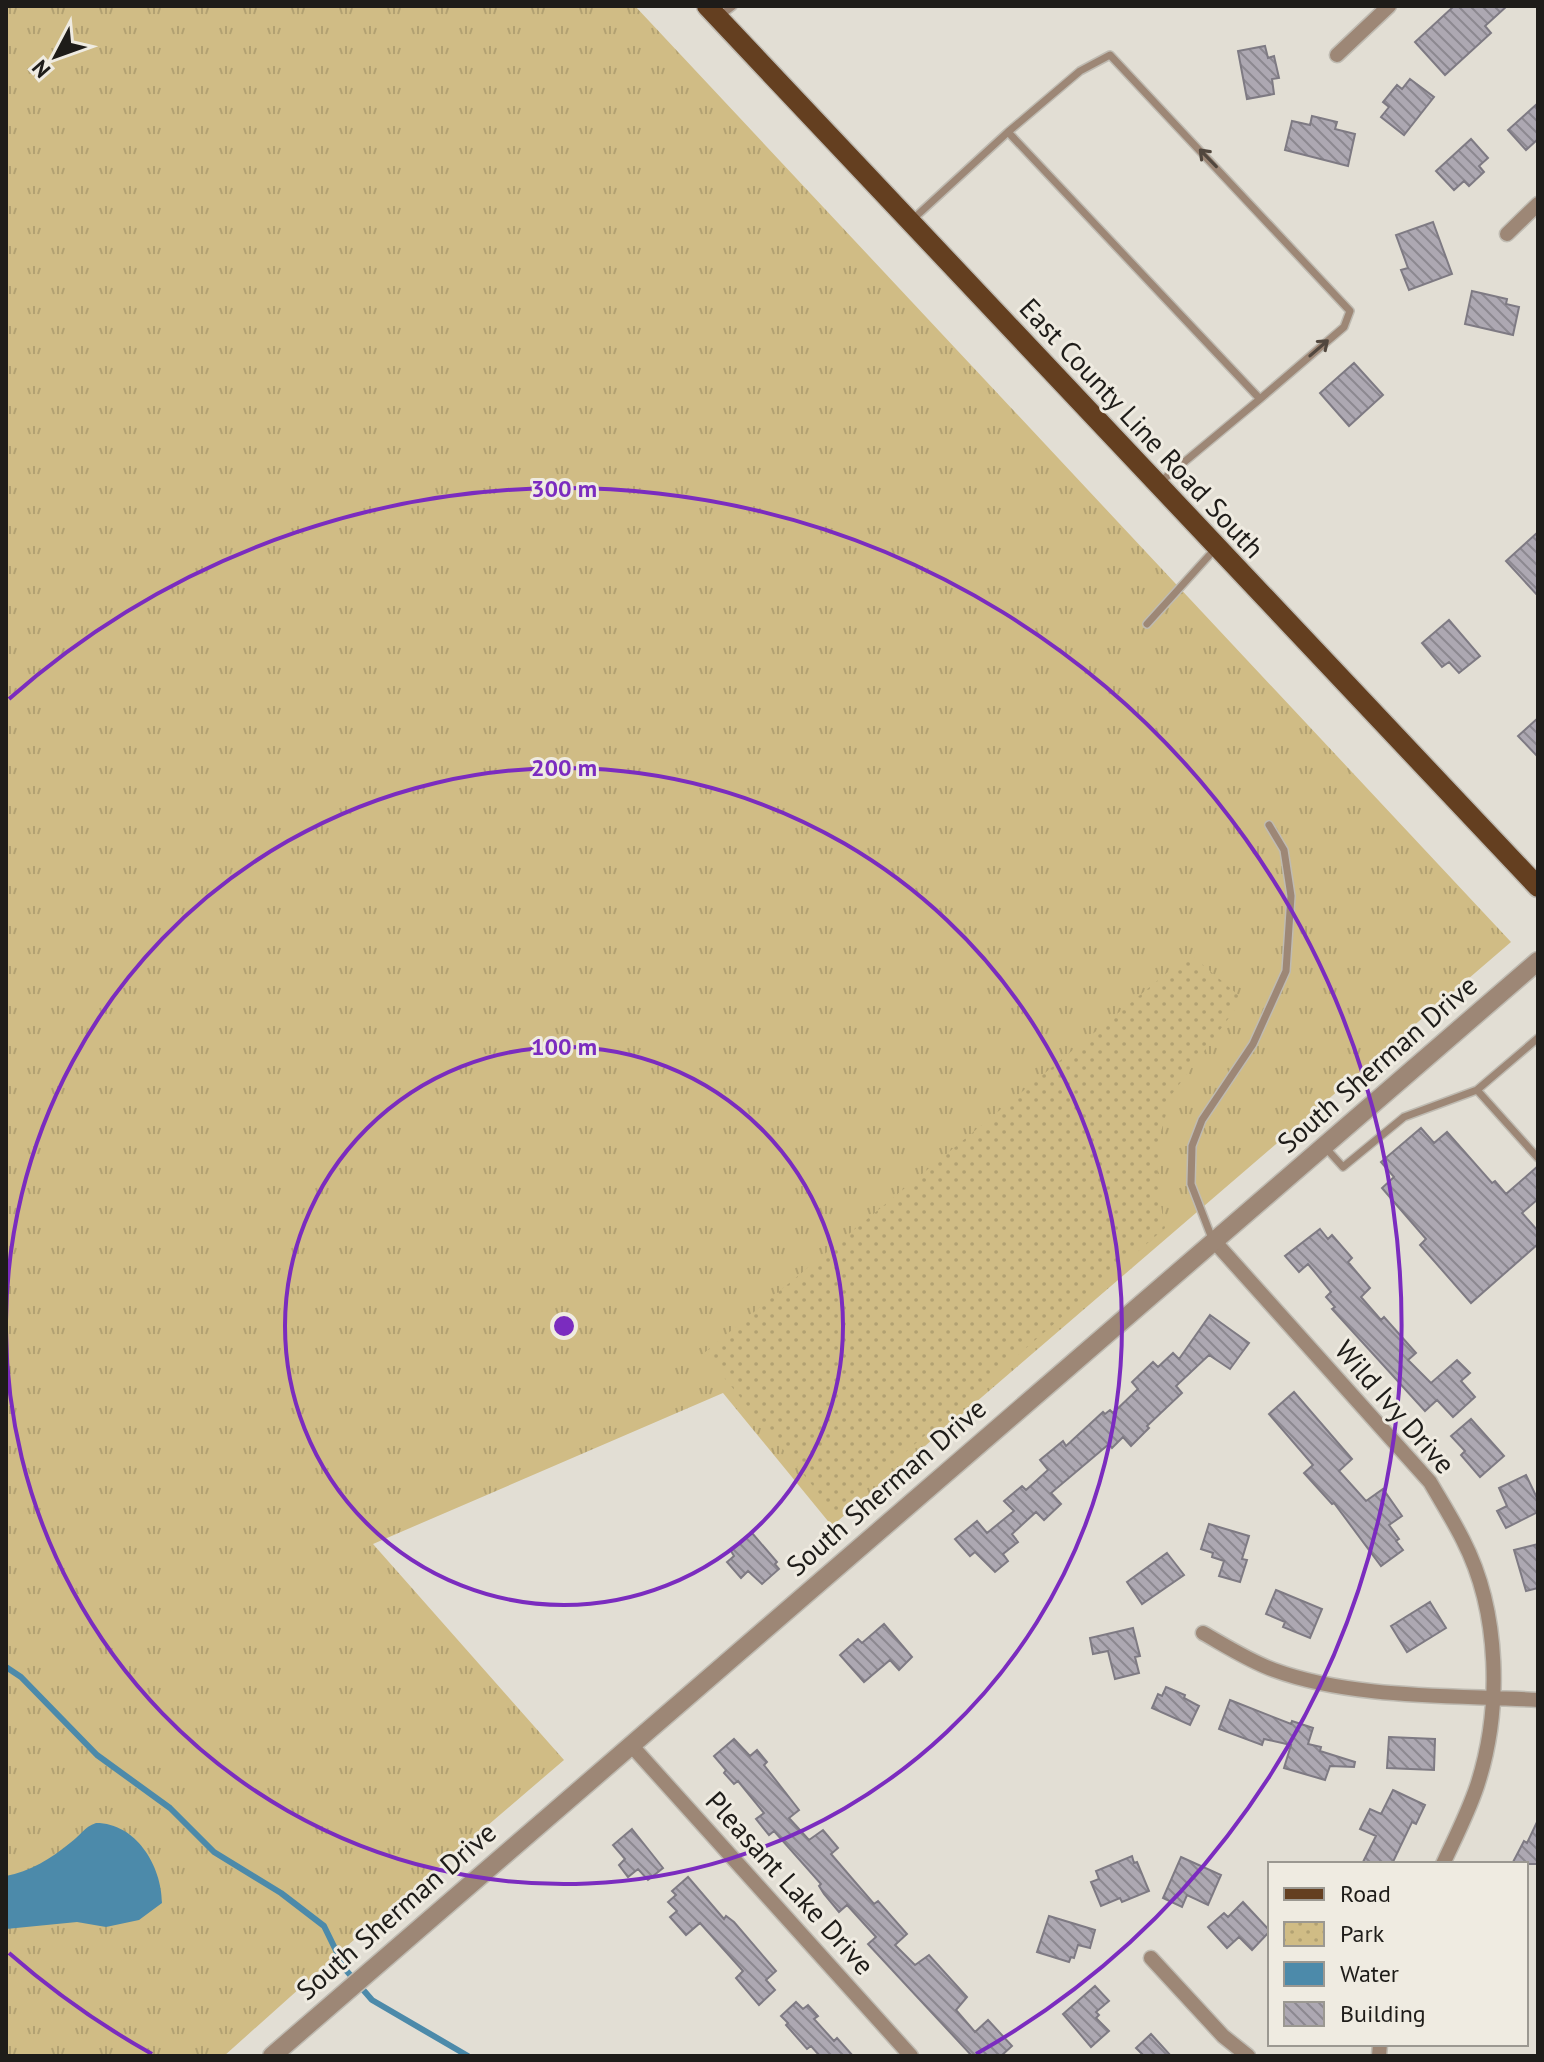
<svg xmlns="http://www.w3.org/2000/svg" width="1544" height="2062" font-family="'PT Sans',sans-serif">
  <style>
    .grass { fill: url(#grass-tufts) }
    .park { fill: url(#park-dots) }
    .water { fill: #4c8aaa }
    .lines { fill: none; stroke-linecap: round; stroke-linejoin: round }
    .stream { stroke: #4c8aaa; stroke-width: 6 }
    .building { fill: url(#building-back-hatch); stroke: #7e7a83; stroke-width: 2 }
    .service-casing { stroke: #bfbbb2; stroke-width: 10 }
    .minor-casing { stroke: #bfbbb2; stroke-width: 17 }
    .tertiary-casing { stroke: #bfbbb2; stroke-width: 21 }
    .primary-casing { stroke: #bfbbb2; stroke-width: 23 }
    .service { stroke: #9d8776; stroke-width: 7 }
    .minor { stroke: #9d8776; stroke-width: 14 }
    .tertiary { stroke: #9d8776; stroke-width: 18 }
    .primary { stroke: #643f20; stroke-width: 20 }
    .oneway { stroke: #51473e }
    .ring { fill: none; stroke: #7b2cbf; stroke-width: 4 }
    .labels { text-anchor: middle; stroke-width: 6; stroke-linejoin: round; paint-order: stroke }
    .street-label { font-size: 28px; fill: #1e1c19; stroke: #efebe1 }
    .centre { fill: #7b2cbf; stroke: #efebe1; stroke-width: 4 }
    .ring-label { font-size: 24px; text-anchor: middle; font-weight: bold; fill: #7b2cbf; stroke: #efebe1; stroke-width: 6; stroke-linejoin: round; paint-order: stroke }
  </style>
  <defs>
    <pattern id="grass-tufts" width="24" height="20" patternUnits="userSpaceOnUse" patternTransform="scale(2)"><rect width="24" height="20" fill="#d0bc85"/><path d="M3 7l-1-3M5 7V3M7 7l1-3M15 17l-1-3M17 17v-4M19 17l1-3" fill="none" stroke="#b2a172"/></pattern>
    <pattern id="park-dots" width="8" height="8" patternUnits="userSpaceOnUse" patternTransform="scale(2)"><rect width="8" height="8" fill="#d0bc85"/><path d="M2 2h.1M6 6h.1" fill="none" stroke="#b2a172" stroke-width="1.8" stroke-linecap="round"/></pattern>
    <pattern id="building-back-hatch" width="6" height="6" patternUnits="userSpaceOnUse" patternTransform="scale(2)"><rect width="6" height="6" fill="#ada8b2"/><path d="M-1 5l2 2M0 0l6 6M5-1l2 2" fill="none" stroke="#8c8890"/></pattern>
  </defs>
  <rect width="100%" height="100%" fill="#e2ded4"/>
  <!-- grass -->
  <path class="grass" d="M6 6H635L1511 942 832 1526 723 1393 373 1544 564 1760 348 1945 224 2056H6Z"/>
  <!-- park -->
  <path class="park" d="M1190 954 1243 999 1172 1094 1160 1135 1157 1183 1165 1228 835 1513 704 1353Z"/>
  <!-- water -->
  <path class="water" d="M96 1823C136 1823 162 1866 162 1903L139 1920 106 1927 77 1922 6 1929V1876C29 1872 52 1858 70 1843 80 1836 84 1827 96 1823Z"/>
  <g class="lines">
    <!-- stream -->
    <path class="stream" d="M6 1667 21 1677 97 1755 170 1808 214 1852 281 1893 324 1926 345 1969 372 2000 468 2056"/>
  </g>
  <!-- building -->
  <path class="building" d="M1454 6H1507L1485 26 1491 33 1445 75 1415 42Z
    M1265 46 1268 58 1274 56 1279 78 1272 79 1274 94 1247 99 1238 51Z
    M1410 79 1434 97 1404 135 1381 117 1389 107 1383 102 1397 85 1402 89Z
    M1538 103V139L1526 150 1508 130Z
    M1312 116 1337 122 1335 129 1355 134 1348 166 1285 150 1292 121 1310 125Z
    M1471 139 1488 158 1479 166 1484 172 1469 186 1464 181 1454 190 1436 171Z
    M1433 222 1452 274 1409 290 1401 270 1408 268 1396 235Z
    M1472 291 1507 299 1506 304 1519 307 1513 335 1465 324Z
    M1354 363 1383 395 1349 426 1320 393Z
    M1538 532V596L1506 561Z
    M1449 620 1480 656 1459 673 1449 662 1442 667 1422 643Z
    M1538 718V757L1518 736Z
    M1421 1128 1434 1143 1447 1132 1492 1183 1495 1181 1506 1194 1538 1166V1199L1522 1213 1538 1231V1244L1471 1303 1420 1245 1426 1239 1382 1188 1394 1177 1381 1162Z
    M1320 1229 1328 1239 1332 1235 1352 1258 1348 1262 1370 1288 1361 1297 1381 1320 1384 1317 1416 1353 1408 1360 1431 1383 1457 1360 1470 1373 1461 1381 1475 1397 1453 1417 1437 1400 1425 1411 1332 1309 1335 1307 1326 1297 1331 1292 1308 1264 1299 1272 1285 1256Z
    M1210 1315 1249 1343 1230 1369 1209 1355 1176 1386 1182 1393 1147 1426 1149 1428 1131 1446 1123 1437 1112 1448 1109 1444 1051 1493 1061 1504 1044 1520 1036 1512 1012 1534 1018 1542 1003 1554 1008 1561 995 1572 975 1552 970 1556 955 1539 977 1521 987 1533 1014 1511 1004 1501 1022 1486 1026 1490 1048 1470 1040 1460 1063 1441 1066 1446 1103 1412 1105 1414 1110 1410 1113 1413 1138 1389 1132 1382 1153 1362 1158 1367 1173 1353 1179 1359Z
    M1294 1392 1352 1459 1339 1471 1366 1501 1383 1489 1402 1516 1389 1525 1399 1539 1396 1541 1403 1550 1381 1566 1334 1503 1332 1504 1304 1473 1313 1465 1269 1414Z
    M1471 1419 1504 1456 1480 1477 1461 1455 1465 1451 1451 1436Z
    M1526 1475 1538 1500V1512L1506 1528 1497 1511 1507 1506 1499 1488Z
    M1209 1524 1249 1536 1242 1559 1247 1560 1240 1582 1219 1576 1224 1561 1212 1557 1213 1553 1201 1549Z
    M752 1533 777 1562 775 1564 779 1569 762 1584 748 1571 741 1578 727 1562 734 1556 731 1551Z
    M1538 1544V1588L1526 1591 1514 1550Z
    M1167 1553 1184 1575 1142 1604 1127 1582Z
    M1276 1590 1322 1609 1310 1638 1283 1627 1285 1622 1266 1614Z
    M1430 1602 1446 1628 1407 1652 1391 1626Z
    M884 1624 912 1657 899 1670 890 1660 864 1682 840 1655 858 1639 862 1643Z
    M1133 1628 1140 1656 1135 1657 1139 1673 1115 1679 1108 1651 1093 1654 1090 1638Z
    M1166 1687 1185 1695 1184 1698 1199 1706 1190 1725 1152 1708 1158 1694 1162 1696Z
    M1230 1700 1291 1724 1292 1721 1313 1728 1308 1744 1321 1747 1320 1751 1355 1762 1354 1767 1330 1766 1325 1780 1284 1768 1291 1745 1264 1739 1262 1745 1219 1729Z
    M1389 1737 1435 1739 1434 1770 1387 1768Z
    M734 1739 750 1756 757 1750 767 1762 764 1765 799 1810 789 1818 809 1840 823 1830 838 1848 831 1854 874 1904 878 1901 907 1934 895 1945 915 1965 929 1955 967 1997 956 2010 975 2032 988 2020 1012 2046 1001 2056H972L868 1944 876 1937 847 1905 839 1912 824 1894 819 1886 821 1884 774 1831 769 1835 756 1819 764 1813 738 1781 734 1784 724 1773 726 1770 714 1756Z
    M1393 1790 1425 1805 1416 1824 1412 1822 1392 1864H1362L1376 1836 1360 1829 1370 1809 1381 1814Z
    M1538 1820V1864H1512L1524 1841 1527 1843Z
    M632 1829 663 1868 648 1880 638 1869 628 1877 619 1865 625 1859 613 1845Z
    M1132 1856 1134 1863 1137 1862 1149 1891 1122 1902 1120 1898 1101 1906 1091 1882 1099 1879 1096 1871Z
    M1181 1857 1221 1875 1208 1905 1187 1895 1182 1907 1163 1898Z
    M688 1877 724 1919 726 1916 734 1922 776 1971 766 1980 775 1990 759 2005 736 1978 743 1971 700 1923 686 1935 670 1917 677 1911 668 1902 676 1895 672 1891Z
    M1243 1902 1270 1931 1252 1950 1239 1937 1227 1948 1208 1927 1224 1913 1228 1917Z
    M1049 1916 1095 1930 1090 1948 1078 1945 1074 1958 1071 1957 1069 1962 1037 1952Z
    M1095 1986 1109 2001 1096 2012 1099 2015 1096 2018 1109 2031 1091 2047 1063 2014Z
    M796 2002 803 2009 808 2005 818 2016 814 2019 834 2041 837 2038 853 2056H818L819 2055 811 2046 807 2049 786 2025 788 2023 781 2016Z
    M1151 2034 1171 2056H1144L1136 2048Z"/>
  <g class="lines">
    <!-- service casing -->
    <g class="service-casing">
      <path id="service" d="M720 16 733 6
        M1008 132 1080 71 1110 55 1350 311 1344 327 1260 399
        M912 220 1008 132 1260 399 1159 483
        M1147 624 1215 549
        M1477 1090 1538 1158
        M1324 1146 1343 1167 1404 1117 1477 1090 1538 1038
        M1213 1241 1191 1184 1192 1146 1202 1120 1253 1044 1286 971 1291 896 1284 850 1269 825"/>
    </g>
    <!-- minor casing -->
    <g class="minor-casing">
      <path id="minor" d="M1337 55 1389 6
        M1507 234 1538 204
        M1214 1241 1430 1482C1441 1501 1453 1520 1463 1540 1500 1612 1502 1710 1477 1786 1468 1813 1455 1838 1443 1864
        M1203 1633C1226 1646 1249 1661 1274 1670 1353 1699 1454 1695 1538 1700
        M631 1745 911 2056
        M1151 1958 1223 2036 1248 2056
        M1379 2056 1380 2044"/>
    </g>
    <!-- tertiary casing -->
    <g class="tertiary-casing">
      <path id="tertiary" d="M272 2056 1538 961"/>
    </g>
    <!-- primary casing -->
    <g class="primary-casing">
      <path id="primary" d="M707 6 1538 887"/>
    </g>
    <!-- service -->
    <use href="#service" class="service"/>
    <!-- minor -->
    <use href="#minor" class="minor"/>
    <!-- tertiary -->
    <use href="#tertiary" class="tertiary"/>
    <!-- primary -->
    <use href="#primary" class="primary"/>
  </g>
  <!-- one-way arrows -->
  <defs><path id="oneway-shaft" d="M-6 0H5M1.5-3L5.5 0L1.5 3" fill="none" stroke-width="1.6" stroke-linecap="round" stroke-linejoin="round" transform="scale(2)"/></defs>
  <g class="oneway">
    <use href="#oneway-shaft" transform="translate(1208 158) rotate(-134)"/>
    <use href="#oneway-shaft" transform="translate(1319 348) rotate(-41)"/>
  </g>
  <!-- distance rings -->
  <g class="ring">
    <circle cx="564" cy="1326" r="279"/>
    <path d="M6 1321A558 558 0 1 1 6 1331"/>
    <path d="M152 2054A837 837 0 0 1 9 1953M9 699A837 837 0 1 1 976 2054"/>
  </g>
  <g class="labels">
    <!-- street labels -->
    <g class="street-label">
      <text transform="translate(1142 428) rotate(47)" y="10">East County Line Road South</text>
      <text transform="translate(1377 1064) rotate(-41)" y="10">South Sherman Drive</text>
      <text transform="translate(1395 1407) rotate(49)" y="10">Wild Ivy Drive</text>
      <text transform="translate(886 1487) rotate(-41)" y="10">South Sherman Drive</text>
      <text transform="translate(790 1883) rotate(48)" y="10">Pleasant Lake Drive</text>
      <text transform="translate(396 1911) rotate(-41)" y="10">South Sherman Drive</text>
    </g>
  </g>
  <circle cx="564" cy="1326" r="12" class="centre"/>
  <g class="ring-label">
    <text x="564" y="497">300 m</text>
    <text x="564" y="776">200 m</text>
    <text x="564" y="1055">100 m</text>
  </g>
  <!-- border -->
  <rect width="1544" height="2062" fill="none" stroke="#1e1c19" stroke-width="16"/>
  <!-- legend -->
  <rect x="1268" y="1862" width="260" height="184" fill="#efebe1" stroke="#9b9891" stroke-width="2"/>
  <rect x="1284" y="1888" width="40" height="12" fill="#643f20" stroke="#9b9891" stroke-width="2"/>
  <text x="1340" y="1902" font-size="24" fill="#1e1c19">Road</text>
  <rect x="1284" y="1922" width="40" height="24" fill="url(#park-dots)" stroke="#9b9891" stroke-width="2"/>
  <text x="1340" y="1942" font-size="24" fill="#1e1c19">Park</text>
  <rect x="1284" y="1962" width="40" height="24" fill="#4c8aaa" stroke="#9b9891" stroke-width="2"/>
  <text x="1340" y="1982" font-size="24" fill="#1e1c19">Water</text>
  <rect x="1284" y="2002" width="40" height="24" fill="url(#building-back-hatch)" stroke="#9b9891" stroke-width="2"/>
  <text x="1340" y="2022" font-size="24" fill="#1e1c19">Building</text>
  <!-- north arrow -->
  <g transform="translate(56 56) rotate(229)" stroke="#efebe1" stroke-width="6" paint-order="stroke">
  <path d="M0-6L14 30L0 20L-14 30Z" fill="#1e1c19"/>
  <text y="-12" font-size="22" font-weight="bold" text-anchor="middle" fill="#1e1c19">N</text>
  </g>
</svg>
